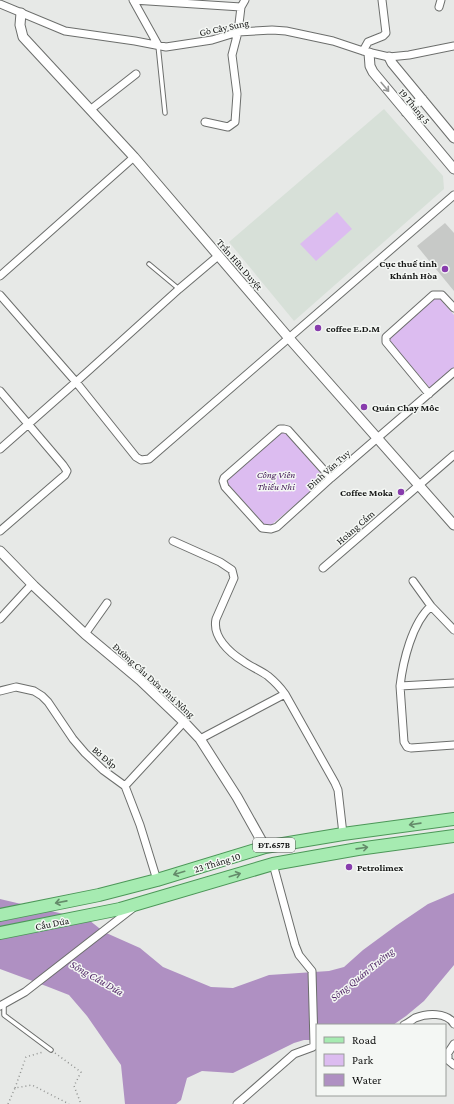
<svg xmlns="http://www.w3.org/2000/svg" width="454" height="1104" font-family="'Crimson Pro',serif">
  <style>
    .built { fill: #d7e0d8 }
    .green { fill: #dcbcf0 }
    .water { fill: #af90c2 }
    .building { fill: #c7c9c7 }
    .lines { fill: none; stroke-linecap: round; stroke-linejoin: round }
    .service-casing { stroke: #6c6e6c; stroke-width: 5.5 }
    .minor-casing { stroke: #6c6e6c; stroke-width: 9 }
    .tertiary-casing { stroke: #6c6e6c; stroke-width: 11 }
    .primary-casing { stroke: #4c9758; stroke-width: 14 }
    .path { stroke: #919391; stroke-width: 1.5; stroke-dasharray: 1 3; stroke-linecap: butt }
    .service { stroke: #fff; stroke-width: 3.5 }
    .minor { stroke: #fff; stroke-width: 7 }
    .tertiary { stroke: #fff; stroke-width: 9 }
    .primary { stroke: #a6ebb1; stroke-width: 12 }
    .oneway { stroke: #959695 }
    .oneway2 { stroke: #648b6a }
    .poi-dot { fill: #883cad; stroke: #f4f7f4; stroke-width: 1.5 }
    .labels { text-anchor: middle; stroke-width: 3; stroke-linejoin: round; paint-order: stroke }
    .shield { fill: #f4f7f4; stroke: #575957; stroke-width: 1 }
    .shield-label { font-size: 9px; font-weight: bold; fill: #141514 }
    .street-label { font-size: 10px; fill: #141514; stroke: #f4f7f4 }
    .poi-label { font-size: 10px; font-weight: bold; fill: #141514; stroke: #f4f7f4; text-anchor: start }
    .park-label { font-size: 10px; font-style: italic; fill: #411855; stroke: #f4f7f4 }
    .water-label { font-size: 11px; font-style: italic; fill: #532a69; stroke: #f4f7f4 }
  </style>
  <rect width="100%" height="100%" fill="#e7e9e7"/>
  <!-- built -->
  <path class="built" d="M384 109 443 176 444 189 294 321 229 242Z"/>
  <!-- green -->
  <path class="green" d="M337 212 352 229 316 261 300 244Z
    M435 298H439L454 315V368L430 388 389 340 391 337Z
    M281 433H286L322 475 321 483 270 526 265 525 227 483 230 478Z"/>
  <!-- water -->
  <path class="water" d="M454 893V965L424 1001 406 1016 393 1025H317V1040H304L294 1043 233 1073 202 1071 187 1078 181 1100 176 1104H125L121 1065 87 1016 69 995 46 986 0 969V899L89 920 104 932 140 948 163 967 211 987 233 988 269 975 329 971 344 967 363 950 397 925 428 904Z"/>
  <!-- building -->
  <path class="building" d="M445 223 454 233V291L417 246Z"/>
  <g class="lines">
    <!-- service casing -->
    <g class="service-casing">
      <path id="service" d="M158 45 165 113
        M149 264 179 289
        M4 1005V1015L51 1050"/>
    </g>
    <!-- minor casing -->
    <g class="minor-casing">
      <path id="minor" d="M133 0 241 7
        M133 0 158 45
        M0 4 65 31 135 41 166 47 212 40 238 32 272 30 286 31 333 41 363 51 389 57 409 55 454 46
        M439 7 441 0
        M363 51 368 42 383 36 386 33 382 0
        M90 110 136 74
        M205 122 228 127 235 122 237 94 232 55 238 32 241 7 245 0
        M0 276 134 157
        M0 295 76 382 179 289 218 256
        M0 391 63 465 67 471 65 475 0 531
        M429 394 386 342V337L433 295H442L454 308
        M0 449 76 382 136 457 141 460 149 459 454 195
        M331 478 288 430 284 429H280L224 478 223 481 225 487 262 528 271 529 277 527 331 478 454 372
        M173 541 220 562 232 570 234 578 216 619C212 637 230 653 243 661 251 667 260 670 268 676 274 681 280 687 285 694
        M323 568 454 455
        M413 581 431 606
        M0 619 32 584
        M454 630 431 606C412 623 403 661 400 686L454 683
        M85 634 107 603
        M400 686 404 742 407 747 411 748 454 745
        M0 691 16 687 34 691 42 696 48 702 73 739 85 753 103 770 125 786 140 825 157 880
        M200 739 285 694 335 783 338 790 343 834
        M125 786 184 722
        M0 1006 25 992 133 908
        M404 1025C408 1023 412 1020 415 1018 427 1013 447 1012 454 1024
        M454 1044 448 1053V1060L454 1065
        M237 1104 294 1054 313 1047 314 1044 312 971 299 955 295 945 273 864"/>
    </g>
    <!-- tertiary casing -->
    <g class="tertiary-casing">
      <path id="tertiary" d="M21 13 20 25 23 37 134 157 288 337 454 525
        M369 53 370 66 373 72 454 169
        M389 57 392 63 454 138
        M406 112 422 99
        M0 551 34 586 85 634 140 680 184 722 200 739 237 797 265 847"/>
    </g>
    <!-- primary casing -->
    <g class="primary-casing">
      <path id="primary" d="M0 915 99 895 157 880 265 847 343 834 454 819
        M0 933 120 909 273 864 358 849 454 836"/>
    </g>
    <!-- path -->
    <path class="path" d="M55 1053 81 1072 74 1086 81 1104
      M15 1088 26 1057 43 1052
      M8 1104 15 1088 32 1085 69 1104"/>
    <!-- service -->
    <use href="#service" class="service"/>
    <!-- minor -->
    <use href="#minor" class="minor"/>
    <!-- tertiary -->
    <use href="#tertiary" class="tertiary"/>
    <!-- primary -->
    <use href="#primary" class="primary"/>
  </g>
  <!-- one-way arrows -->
  <defs><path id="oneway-shaft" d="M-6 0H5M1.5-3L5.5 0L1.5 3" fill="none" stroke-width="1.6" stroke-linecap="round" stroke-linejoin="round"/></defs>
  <use class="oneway" href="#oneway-shaft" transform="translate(385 87) rotate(50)"/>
  <g class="oneway2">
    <use href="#oneway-shaft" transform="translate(415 824) rotate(172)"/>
    <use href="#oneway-shaft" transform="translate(362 848) rotate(-8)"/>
    <use href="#oneway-shaft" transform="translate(179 873) rotate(163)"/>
    <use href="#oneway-shaft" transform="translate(235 875) rotate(-17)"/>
    <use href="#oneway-shaft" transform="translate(61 902) rotate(169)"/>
  </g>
  <!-- markers -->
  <g class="poi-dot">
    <circle cx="445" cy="269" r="4"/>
    <circle cx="318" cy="328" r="4"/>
    <circle cx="364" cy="407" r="4"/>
    <circle cx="401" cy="492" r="4"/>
    <circle cx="349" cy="867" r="4"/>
  </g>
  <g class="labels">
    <!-- shield labels -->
    <rect class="shield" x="253" y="838" width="42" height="14" rx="3"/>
    <g class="shield-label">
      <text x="274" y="848">ĐT.657B</text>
    </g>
    <!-- street labels -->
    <g class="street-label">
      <text transform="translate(224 27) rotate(-12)" y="4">Gò Cây Sung</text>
      <text transform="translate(415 106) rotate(50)" y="4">19 Tháng 5</text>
      <text transform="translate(240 264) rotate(49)" y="4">Trần Hữu Duyệt</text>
      <text transform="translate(328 469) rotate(-42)" y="4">Đinh Văn Tuy</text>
      <text transform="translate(355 527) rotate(-41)" y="4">Hoàng Cầm</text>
      <text transform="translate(154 680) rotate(42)" y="4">Đường Cầu Dứa-Phú Nông</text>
      <text transform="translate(105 757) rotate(40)" y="4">Bờ Đắp</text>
      <text transform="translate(217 862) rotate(-17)" y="4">23 Tháng 10</text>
      <text transform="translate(52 923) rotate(-11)" y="4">Cầu Dứa</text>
    </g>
    <!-- poi labels -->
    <g class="poi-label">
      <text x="437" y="267" text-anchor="end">Cục thuế tỉnh<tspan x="437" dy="12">Khánh Hòa</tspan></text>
      <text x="326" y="332">coffee E.D.M</text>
      <text x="372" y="411">Quán Chay Môc</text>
      <text x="393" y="496" text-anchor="end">Coffee Moka</text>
      <text x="357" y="871">Petrolimex</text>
    </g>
    <!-- park labels -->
    <g class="park-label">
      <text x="276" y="478">Công Viên<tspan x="276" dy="12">Thiếu Nhi</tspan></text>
    </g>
    <!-- water labels -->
    <g class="water-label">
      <text transform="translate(362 974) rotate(-39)" y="4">Sông Quán Trường</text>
      <text transform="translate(97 978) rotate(30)" y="4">Sông Cầu Dứa</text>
    </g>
  </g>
  <!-- legend -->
  <rect x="316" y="1024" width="130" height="72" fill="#f4f7f4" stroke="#9a9d9a"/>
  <rect x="324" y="1037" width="20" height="6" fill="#a6ebb1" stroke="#9a9d9a"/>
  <text x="352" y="1044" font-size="12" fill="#141514">Road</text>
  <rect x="324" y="1054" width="20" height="12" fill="#dcbcf0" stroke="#9a9d9a"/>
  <text x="352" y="1064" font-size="12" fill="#141514">Park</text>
  <rect x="324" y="1074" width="20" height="12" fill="#af90c2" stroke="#9a9d9a"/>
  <text x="352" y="1084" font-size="12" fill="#141514">Water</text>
</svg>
